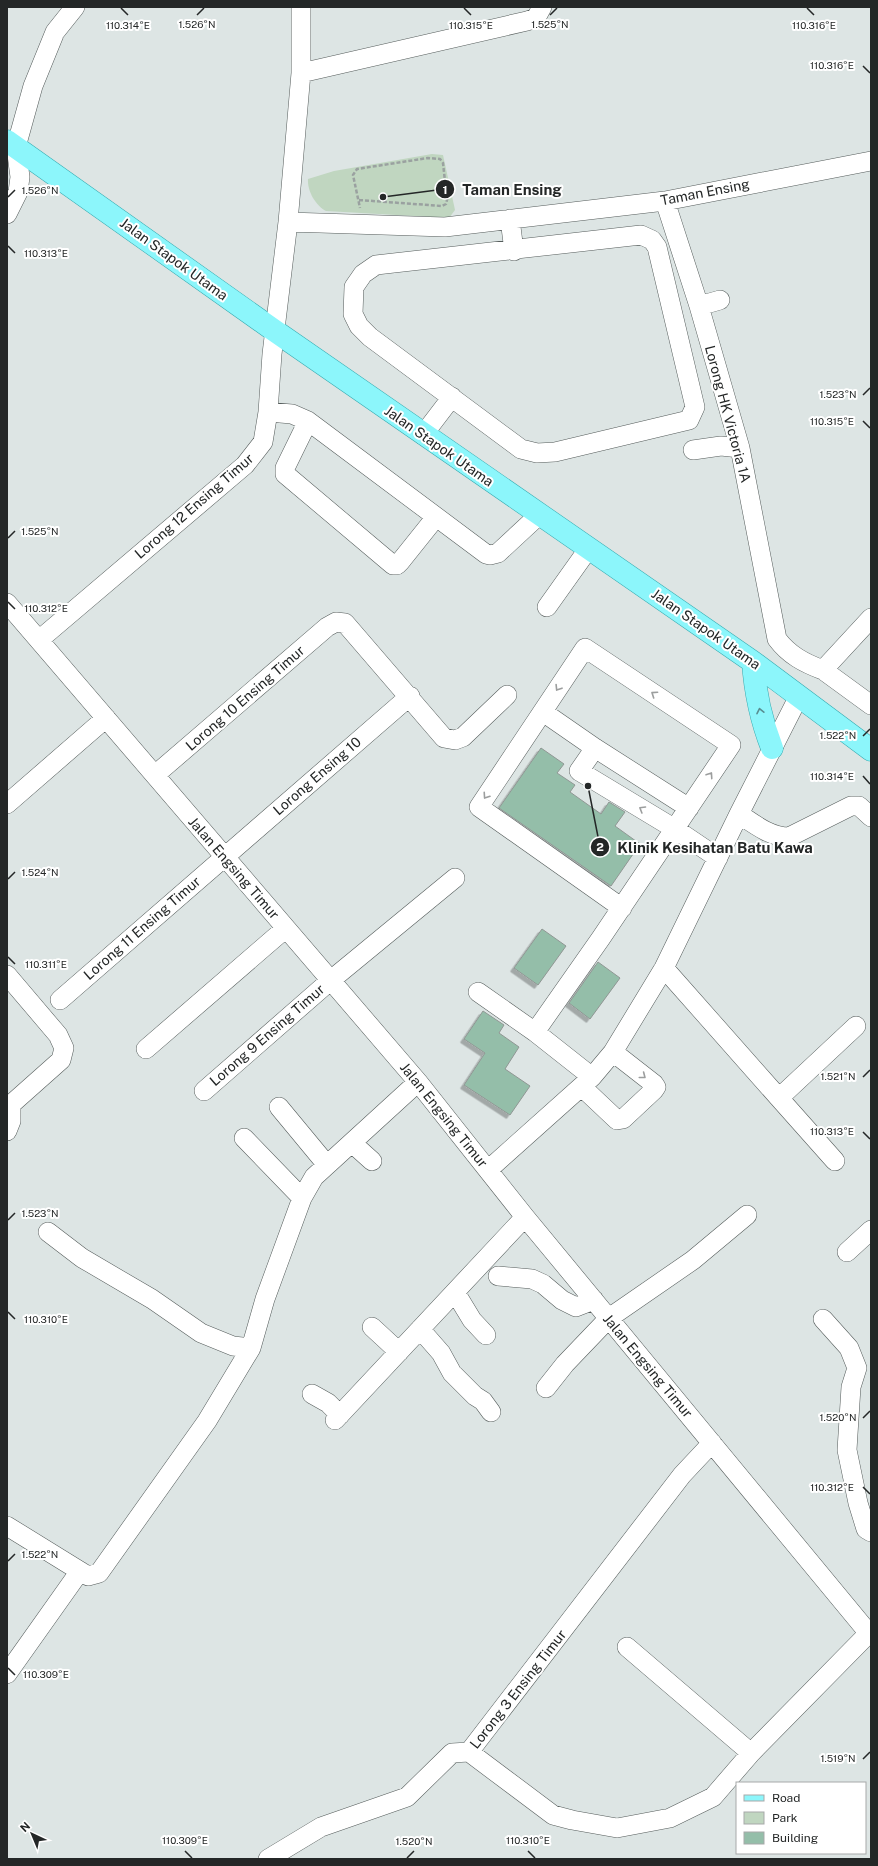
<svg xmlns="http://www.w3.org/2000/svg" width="878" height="1866" font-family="'Public Sans',sans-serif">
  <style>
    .green { fill: #c0d6c0 }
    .building { fill: #94bea9; stroke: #909794; filter: url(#shadow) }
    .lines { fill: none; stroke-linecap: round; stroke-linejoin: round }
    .minor-casing { stroke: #555c5b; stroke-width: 20 }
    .major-casing { stroke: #36aab0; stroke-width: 23 }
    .path { stroke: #9aa1a0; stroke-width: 2.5; stroke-dasharray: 4 2; stroke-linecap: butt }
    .minor { stroke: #fff; stroke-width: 19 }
    .major { stroke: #8cf6fb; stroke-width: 22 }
    .oneway { stroke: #9c9e9e }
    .oneway2 { stroke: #588e91 }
    .ticks { fill: none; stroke: #242727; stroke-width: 1.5 }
    .labels { text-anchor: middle; stroke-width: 4; stroke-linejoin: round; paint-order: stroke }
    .street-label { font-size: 14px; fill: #242727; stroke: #fff }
    .ticks-label { font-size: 10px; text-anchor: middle; fill: #242727; stroke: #fff; stroke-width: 4; stroke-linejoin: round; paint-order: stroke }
    .leader { fill: none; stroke: #242727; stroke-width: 1.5 }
    .callout-dot { fill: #242727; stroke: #fff; stroke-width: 1.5 }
    .mark-label { font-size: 12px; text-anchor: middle; font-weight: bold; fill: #fff }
    .callout-label { font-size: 15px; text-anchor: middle; font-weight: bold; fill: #242727; stroke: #fff; stroke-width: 4; stroke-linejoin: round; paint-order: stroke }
  </style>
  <defs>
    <filter id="shadow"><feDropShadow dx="-3.5" dy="3.5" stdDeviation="0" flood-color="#0004"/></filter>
  </defs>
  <rect width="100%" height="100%" fill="#dde5e4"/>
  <!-- green -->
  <path class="green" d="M432 154 443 155 455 210 449 218 326 211C316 206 307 191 308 179L334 171Z"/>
  <!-- building -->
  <path class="building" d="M541 748 564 764 557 773 575 785 570 792 601 814 609 802 625 812 615 826 640 844 611 886 499 808Z
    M542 929 566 946 538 985 514 968Z
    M598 962 620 978 590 1019 569 1003Z
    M483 1011 504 1025 499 1033 519 1047 505 1069 530 1086 510 1115 464 1085 485 1053 464 1039Z"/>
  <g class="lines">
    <!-- minor casing -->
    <g class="minor-casing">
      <path id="minor" d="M301 73 527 21 536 18 542 7
        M665 201 699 306 740 448 777 639C789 655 804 663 823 670L871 618
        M7 214 18 192 20 177 16 147 33 86 55 32 75 7
        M510 219 514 251
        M288 222 301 73V7
        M641 235 652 240 657 247 695 407 689 420 555 452 537 453 521 449 370 337 359 326 353 314 354 287 363 274 376 265Z
        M699 306 720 300
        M268 412 292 414 308 421 486 554 490 555 498 553 539 515
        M308 421 285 468V474L393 565H397L400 562 436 517
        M423 435 452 397
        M693 450 721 446 740 448
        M7 603 418 1082 525 1217 871 1636
        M547 607 589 548
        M39 640 245 465 263 442 268 412 272 354 288 222 445 227 665 201 871 161
        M823 670 871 705
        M543 712 595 748 689 808
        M595 748 579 771 675 829 718 858
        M155 775 327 627 336 622 345 623 444 738 455 740 463 737 507 695
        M7 804 106 718
        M739 814C754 824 770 837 789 837L851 806H859L871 817
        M664 968 779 1098 856 1026
        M7 975 58 1035 64 1048 61 1060 7 1108
        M478 992 535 1032 592 1077
        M60 1000 410 696
        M535 1032 601 938 731 745 585 648 479 807 622 908
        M146 1049 286 928
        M582 1087 617 1120 623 1119 654 1090 656 1087 654 1084 613 1052
        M204 1091 331 980 455 878
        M779 1098 835 1161
        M279 1107 327 1165
        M7 1131 11 1121V1105
        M244 1138 302 1198
        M352 1143 372 1161
        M488 1170 592 1077 613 1052 664 968 739 814 799 696
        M48 1232 82 1258 152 1299 201 1333 233 1346 251 1348 265 1299 302 1198 314 1177 418 1082
        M847 1252 871 1230
        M498 1276 532 1279 543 1284 562 1300 576 1307 594 1300
        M455 1292 472 1320 486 1335
        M823 1319 849 1348 857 1368 851 1387 847 1450 858 1503 866 1529 871 1532
        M372 1327 399 1352
        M420 1329 441 1353 452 1373 475 1396 483 1401 491 1412
        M546 1388 565 1364 609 1318 693 1260 747 1215
        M312 1394 328 1403 340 1415
        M335 1420 525 1217
        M7 1526 88 1576 99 1573 207 1421 251 1348
        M627 1647 751 1753
        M7 1674 80 1571
        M469 1752 553 1815 572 1820 617 1828 670 1818 713 1797 751 1753 869 1633
        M268 1859 321 1827 407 1797 452 1753 469 1752 682 1475 712 1443"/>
    </g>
    <!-- major casing -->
    <g class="major-casing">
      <path id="major" d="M7 141 275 331 753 662 871 750
        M753 662C755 692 761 720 772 748"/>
    </g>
    <!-- path -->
    <path class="path" d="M359 200 442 206 446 204 447 200 443 163 440 159 428 158 357 169 353 175 360 208"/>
    <!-- minor -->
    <use href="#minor" class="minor"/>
    <!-- major -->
    <use href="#major" class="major"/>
  </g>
  <!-- one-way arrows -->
  <defs><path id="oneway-chevron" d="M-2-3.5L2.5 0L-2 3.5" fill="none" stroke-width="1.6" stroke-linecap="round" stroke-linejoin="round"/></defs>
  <g class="oneway">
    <use href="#oneway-chevron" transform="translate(558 688) rotate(122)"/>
    <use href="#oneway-chevron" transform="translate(654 694) rotate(-146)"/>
    <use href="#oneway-chevron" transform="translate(710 775) rotate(-56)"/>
    <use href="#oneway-chevron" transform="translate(486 796) rotate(124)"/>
    <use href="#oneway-chevron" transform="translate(642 809) rotate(-149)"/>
    <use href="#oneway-chevron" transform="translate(643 1076) rotate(38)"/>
  </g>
  <use class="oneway2" href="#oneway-chevron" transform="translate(760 711) rotate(-102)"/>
  <!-- ticks -->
  <path class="ticks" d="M121 8 128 15M464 8 471 15M807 8 814 15M197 15 204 8M550 15 557 8M863 66 870 73M8 197 15 190M8 246 15 253M863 395 870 388M863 421 870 428M8 538 15 531M8 602 15 609M863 736 870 729M863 776 870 784M8 879 15 872M8 957 15 964M863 1077 870 1070M863 1132 870 1139M8 1220 15 1213M8 1312 15 1319M863 1418 870 1411M863 1487 870 1494M8 1561 15 1554M8 1668 15 1675M863 1759 870 1752M185 1851 192 1858M528 1851 535 1858M407 1858 414 1851"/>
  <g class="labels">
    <!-- street labels -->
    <g class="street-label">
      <text transform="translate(705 192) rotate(-11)" y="5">Taman Ensing</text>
      <text transform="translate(174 259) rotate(36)" y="5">Jalan Stapok Utama</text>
      <text transform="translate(728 414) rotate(75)" y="5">Lorong HK Victoria 1A</text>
      <text transform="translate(439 446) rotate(35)" y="5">Jalan Stapok Utama</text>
      <text transform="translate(194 506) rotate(-41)" y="5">Lorong 12 Ensing Timur</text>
      <text transform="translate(706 629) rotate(35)" y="5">Jalan Stapok Utama</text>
      <text transform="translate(245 698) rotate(-41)" y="5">Lorong 10 Ensing Timur</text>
      <text transform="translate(317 776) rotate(-41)" y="5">Lorong Ensing 10</text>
      <text transform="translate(234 868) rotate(49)" y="5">Jalan Engsing Timur</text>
      <text transform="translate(142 928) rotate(-41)" y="5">Lorong 11 Ensing Timur</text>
      <text transform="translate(267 1035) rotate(-41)" y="5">Lorong 9 Ensing Timur</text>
      <text transform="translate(444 1115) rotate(51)" y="5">Jalan Engsing Timur</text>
      <text transform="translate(648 1366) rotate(50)" y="5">Jalan Engsing Timur</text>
      <text transform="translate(518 1689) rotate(-52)" y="5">Lorong 3 Ensing Timur</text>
    </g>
  </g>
  <g class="ticks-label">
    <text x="197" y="28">1.526°N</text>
    <text x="550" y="28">1.525°N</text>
    <text x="128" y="29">110.314°E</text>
    <text x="471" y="29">110.315°E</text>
    <text x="814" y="29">110.316°E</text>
    <text x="832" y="69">110.316°E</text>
    <text x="40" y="194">1.526°N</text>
    <text x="46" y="257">110.313°E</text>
    <text x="838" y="398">1.523°N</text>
    <text x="832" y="425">110.315°E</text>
    <text x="40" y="535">1.525°N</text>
    <text x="46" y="612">110.312°E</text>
    <text x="838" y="739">1.522°N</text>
    <text x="832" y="780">110.314°E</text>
    <text x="40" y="876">1.524°N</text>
    <text x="46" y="968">110.311°E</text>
    <text x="838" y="1080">1.521°N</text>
    <text x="832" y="1135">110.313°E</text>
    <text x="40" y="1217">1.523°N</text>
    <text x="46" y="1323">110.310°E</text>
    <text x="838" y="1421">1.520°N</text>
    <text x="832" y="1491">110.312°E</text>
    <text x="40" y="1558">1.522°N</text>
    <text x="46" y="1678">110.309°E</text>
    <text x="838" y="1762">1.519°N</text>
    <text x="185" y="1844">110.309°E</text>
    <text x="528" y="1844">110.310°E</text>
    <text x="414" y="1845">1.520°N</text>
  </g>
  <!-- callouts -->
  <path class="leader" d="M383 197L445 189M588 786L600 847"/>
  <g class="callout-dot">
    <circle cx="383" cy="197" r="4"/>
    <circle cx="588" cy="786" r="4"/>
    <circle cx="445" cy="189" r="10"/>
    <circle cx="600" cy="847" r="10"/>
  </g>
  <g class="mark-label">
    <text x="445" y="194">1</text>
    <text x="600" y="851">2</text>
  </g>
  <g class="callout-label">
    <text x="512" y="195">Taman Ensing</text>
    <text x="715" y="853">Klinik Kesihatan Batu Kawa</text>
  </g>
  <!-- border -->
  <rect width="878" height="1866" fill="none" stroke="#242727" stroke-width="16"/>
  <!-- legend -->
  <rect x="736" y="1782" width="130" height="72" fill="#ffffff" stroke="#a7a9a9"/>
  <rect x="744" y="1795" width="20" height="6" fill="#8cf6fb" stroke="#a7a9a9"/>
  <text x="772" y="1802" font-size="12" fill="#242727">Road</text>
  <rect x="744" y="1812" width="20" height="12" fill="#c0d6c0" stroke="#a7a9a9"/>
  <text x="772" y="1822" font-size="12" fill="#242727">Park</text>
  <rect x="744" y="1832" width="20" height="12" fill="#94bea9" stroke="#a7a9a9"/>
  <text x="772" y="1842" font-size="12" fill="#242727">Building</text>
  <!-- north arrow -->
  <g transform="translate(32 1834) rotate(316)" stroke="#ffffff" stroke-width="3" paint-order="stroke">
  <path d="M0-3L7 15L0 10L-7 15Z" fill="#242727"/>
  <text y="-6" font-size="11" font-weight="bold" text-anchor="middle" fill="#242727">N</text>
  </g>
</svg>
